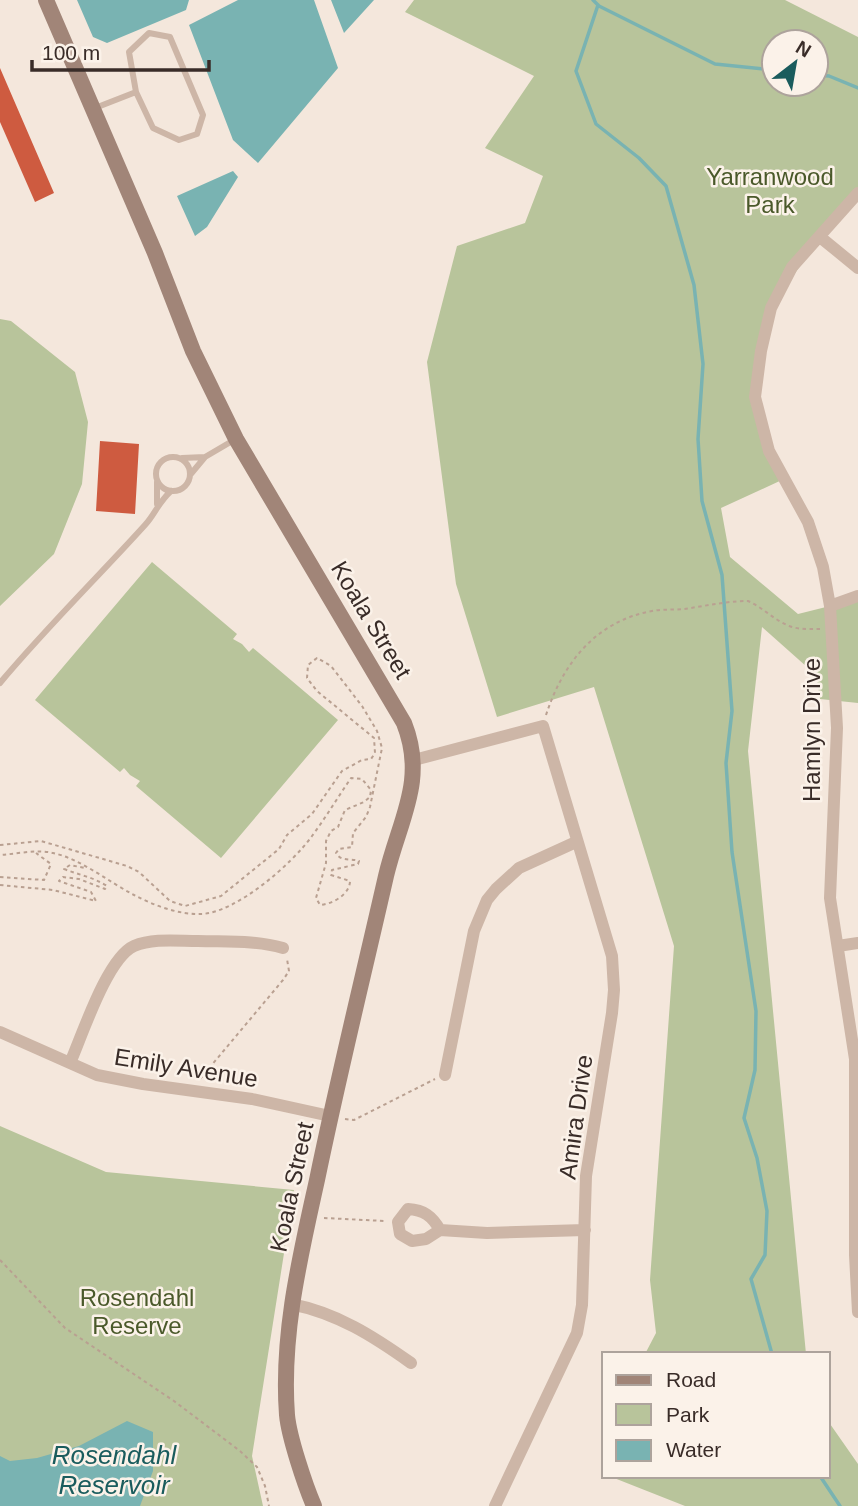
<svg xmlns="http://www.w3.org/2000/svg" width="858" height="1506" font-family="Helvetica,sans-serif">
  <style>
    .green { fill: #b8c49b; fill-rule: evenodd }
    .water { fill: #79b3b2 }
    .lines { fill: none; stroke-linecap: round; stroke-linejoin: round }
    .stream { stroke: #79b3b2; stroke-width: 3.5 }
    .building { fill: #ce5b40 }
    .path { stroke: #b9a091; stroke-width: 2; stroke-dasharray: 3.5 3.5; stroke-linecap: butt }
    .lane { stroke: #cdb6a7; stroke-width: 6 }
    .street { stroke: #cdb6a7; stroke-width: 12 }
    .secondary { stroke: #a18578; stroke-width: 16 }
    .labels { text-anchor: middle; stroke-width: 5; stroke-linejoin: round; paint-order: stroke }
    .park-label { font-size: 24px; fill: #4a592a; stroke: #fbf2e9 }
    .street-label { font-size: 24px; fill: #392c28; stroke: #fbf2e9 }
    .water-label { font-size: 26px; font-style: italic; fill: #1a5c5d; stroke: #fbf2e9 }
  </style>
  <rect width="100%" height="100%" fill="#f4e7dc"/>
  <!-- green -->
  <path class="green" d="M414 0H785L858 37V193L820 237 771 308 755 397 784 479 721 508 730 557 798 614 830 606 858 596V703L820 699 816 675 762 627 748 751 806 1354H645L656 1333 650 1280 674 946 594 687 497 717 456 584 427 362 457 246 525 223 543 176 485 148 534 76 405 12ZM774 42H816V84H774Z
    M0 319 11 321 75 372 88 422 82 484 54 554 0 606Z
    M152 562 237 634 233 639 242 644 249 652 253 648 338 720 221 858 136 786 140 781 130 775 124 768 120 772 35 700Z
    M0 1126 106 1172 294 1190 252 1456 263 1506H0Z
    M828 1421 858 1464V1506H685L609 1476H828Z"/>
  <!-- water -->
  <path class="water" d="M77 0H189L186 10 107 43 93 37Z
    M238 0H314L338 68 258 163 233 140 189 25Z
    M331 0H374L344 33Z
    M233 171 238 177 207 227 195 236 177 196Z
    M127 1421 153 1432V1471L140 1506H0V1456L10 1461 37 1458 79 1446Z"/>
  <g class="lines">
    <!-- stream -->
    <path class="stream" d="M593 0 599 6 715 64 774 70
      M598 5 576 71 596 124 639 158 666 186 694 285 703 364 698 439 702 501 722 575 732 711 726 763 732 852 756 1011 755 1070 744 1118 757 1158 767 1211 765 1255 751 1279 772 1354
      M816 75 829 76 858 88
      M820 1476 840 1506"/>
  </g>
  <!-- building -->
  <path class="building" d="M0 68 54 193 35 202 0 122Z
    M100 441 139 444 135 514 96 511Z"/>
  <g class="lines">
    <!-- path -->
    <path class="path" d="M546 715C563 663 596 621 652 611 662 609 673 610 684 609 705 606 727 601 748 601 762 607 773 619 787 625 797 630 809 629 820 629
      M0 845 41 841 127 866 139 872 170 901 185 906 221 896 279 849 287 835 312 814 342 771 362 760 371 759 375 753 374 738 317 691 307 678 308 665 317 658 331 666 362 706 377 731 382 748 370 807 366 817 353 833 352 847 339 849 336 853C341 862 350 858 359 861L358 864 332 870 331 875 350 881C350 894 333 904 320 905L316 898 326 863V841L331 831 338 827 345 810 364 802 370 797 371 790 362 779 351 778C338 797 326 817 312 836 292 864 236 913 201 914 179 915 153 905 134 895 109 882 81 859 53 853 36 849 17 854 0 855
      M0 877 44 880 51 864 36 853
      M0 885 53 890 96 901 91 892 59 881 63 877 79 879 105 889 107 886C93 877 79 875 64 869L70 865 85 868
      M200 1079 283 980 289 971 287 959
      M345 1119 354 1120 435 1079
      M324 1218 385 1221
      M0 1260 65 1328 174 1401 240 1451 257 1467 265 1486 269 1506"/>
    <!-- lane -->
    <path class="lane" d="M95 108 136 92 153 128 179 140 197 134 203 115 170 37 149 33 129 52 136 92
      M156 474a17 17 0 1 1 34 0a17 17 0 1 1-34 0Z
      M182 458 205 457
      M190 475 205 457 234 440
      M157 504V482
      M0 683C46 628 97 578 145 525 155 514 158 503 171 491"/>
    <!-- street -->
    <path class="street" d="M858 193 792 267 771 308 761 351 755 397 769 451 808 522 823 567 830 606 837 728 830 898 855 1059V1255L858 1312
      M820 237 858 268
      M830 606 858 596
      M414 760 543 726 612 956 614 990 612 1013 586 1176 582 1305 577 1333 495 1506
      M838 946 858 943
      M0 1032 97 1075 143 1084 252 1099 330 1116
      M70 1063C82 1036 107 958 134 946 153 938 177 941 198 941 227 942 255 940 283 948
      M445 1075 474 931 487 900 496 889 519 868 576 842
      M440 1230C432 1216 424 1210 408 1209L398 1222 400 1234 412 1241 426 1239 440 1230 487 1233 585 1230
      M291 1304C337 1313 373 1336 411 1363"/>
    <!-- secondary -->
    <path class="secondary" d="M46 0 155 253 193 351 236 439 404 723C427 781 399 820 386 876 363 977 338 1078 317 1180 300 1257 281 1335 287 1415 289 1437 305 1485 314 1506"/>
  </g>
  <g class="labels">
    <!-- park labels -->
    <g class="park-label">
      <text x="770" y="185">Yarranwood<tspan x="770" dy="28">Park</tspan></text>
      <text x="137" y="1306">Rosendahl<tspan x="137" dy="28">Reserve</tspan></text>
    </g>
    <!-- street labels -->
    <g class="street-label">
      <text transform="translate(371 620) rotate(59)" y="8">Koala Street</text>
      <text transform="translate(812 730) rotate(-90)" y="8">Hamlyn Drive</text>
      <text transform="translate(186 1068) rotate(9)" y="8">Emily Avenue</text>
      <text transform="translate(576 1117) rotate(-82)" y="8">Amira Drive</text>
      <text transform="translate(292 1187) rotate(-78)" y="8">Koala Street</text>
    </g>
    <!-- water labels -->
    <g class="water-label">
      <text x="114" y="1464">Rosendahl<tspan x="114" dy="30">Reservoir</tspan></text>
    </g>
  </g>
  <!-- legend -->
  <rect x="602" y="1352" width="228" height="126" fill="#fbf2e9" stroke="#ada39c" stroke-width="2"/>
  <rect x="616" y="1375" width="35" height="10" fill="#a18578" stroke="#ada39c" stroke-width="2"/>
  <text x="666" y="1387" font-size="21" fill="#392c28">Road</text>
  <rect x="616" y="1404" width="35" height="21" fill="#b8c49b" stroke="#ada39c" stroke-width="2"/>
  <text x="666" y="1422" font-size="21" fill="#392c28">Park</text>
  <rect x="616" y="1440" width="35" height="21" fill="#79b3b2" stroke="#ada39c" stroke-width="2"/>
  <text x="666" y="1457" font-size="21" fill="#392c28">Water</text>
  <!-- north arrow -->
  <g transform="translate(795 63) rotate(31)"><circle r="33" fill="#fbf2e9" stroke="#ada39c" stroke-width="2"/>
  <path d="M0-5L12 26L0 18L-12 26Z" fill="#1a5c5d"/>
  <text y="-10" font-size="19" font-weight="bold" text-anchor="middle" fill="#392c28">N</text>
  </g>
  <!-- scale -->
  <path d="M32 60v10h177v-10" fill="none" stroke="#392c28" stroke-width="3.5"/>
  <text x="42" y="60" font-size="21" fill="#392c28" stroke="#fbf2e9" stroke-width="5" paint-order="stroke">100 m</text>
</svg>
